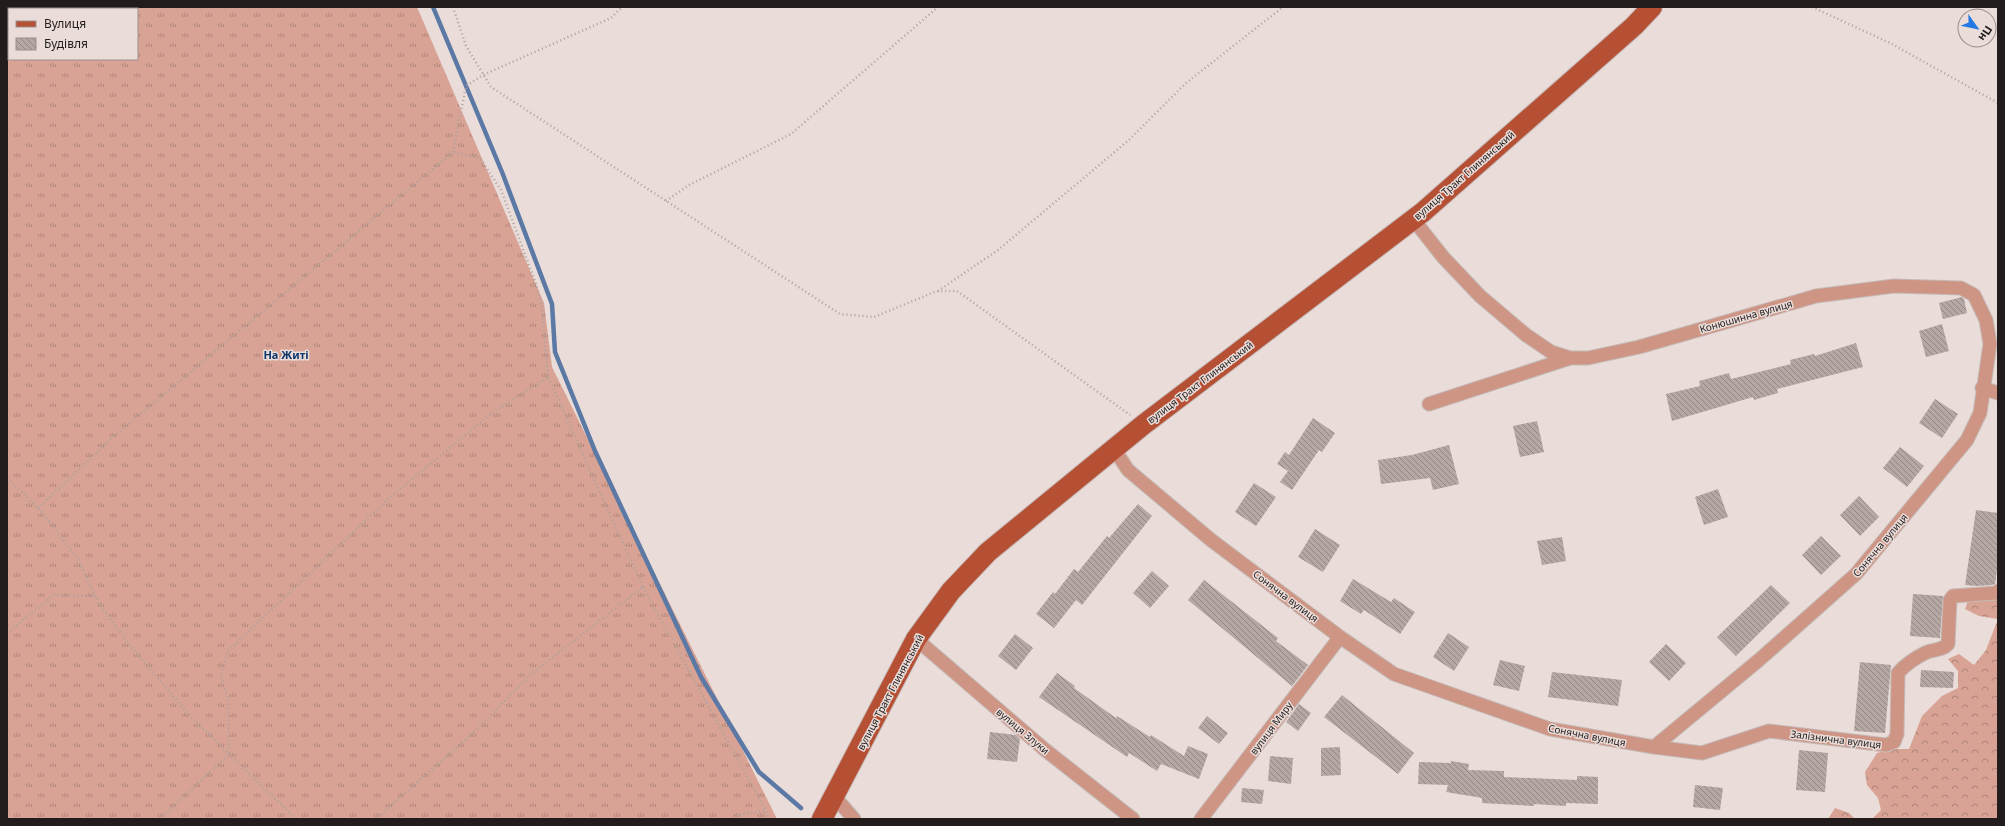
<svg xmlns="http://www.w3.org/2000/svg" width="2005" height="826" font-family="'Noto Sans',sans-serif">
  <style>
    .grass { fill: url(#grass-tufts); fill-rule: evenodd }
    .forest { fill: url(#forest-crowns) }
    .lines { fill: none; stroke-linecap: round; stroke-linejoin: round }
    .stream { stroke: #5b79a4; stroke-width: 4.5 }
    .building { fill: url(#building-back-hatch) }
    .minor-casing { stroke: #c5bab7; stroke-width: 15 }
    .primary-casing { stroke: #c5bab7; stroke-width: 22 }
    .path { stroke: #aca29f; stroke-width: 2.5; stroke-dasharray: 1 3; stroke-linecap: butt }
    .minor { stroke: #ce9585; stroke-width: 13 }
    .primary { stroke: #b65035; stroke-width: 20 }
    .labels { text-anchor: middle; stroke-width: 3; stroke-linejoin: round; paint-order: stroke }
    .street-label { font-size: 10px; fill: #221d1c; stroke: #e9dcd9 }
    .neighbourhood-label { font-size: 11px; font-weight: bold; fill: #0e366a; stroke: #e9dcd9 }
  </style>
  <defs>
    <pattern id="grass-tufts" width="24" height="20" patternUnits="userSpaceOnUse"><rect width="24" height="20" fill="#d8a394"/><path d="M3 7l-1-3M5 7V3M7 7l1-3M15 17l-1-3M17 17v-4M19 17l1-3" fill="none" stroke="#af8478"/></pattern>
    <pattern id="forest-crowns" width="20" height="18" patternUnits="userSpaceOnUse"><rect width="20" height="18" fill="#d8a394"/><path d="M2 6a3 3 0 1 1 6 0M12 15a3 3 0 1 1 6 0" fill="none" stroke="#af8478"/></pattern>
    <pattern id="building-back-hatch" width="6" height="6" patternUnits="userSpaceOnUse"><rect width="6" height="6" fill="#b4a7a4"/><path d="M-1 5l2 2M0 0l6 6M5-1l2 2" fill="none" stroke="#928785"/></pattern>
  </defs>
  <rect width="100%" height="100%" fill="#e9dcd9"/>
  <!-- grass -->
  <path class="grass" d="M7 7H417L544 303 552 367 777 819H7ZM9 9H137V59H9Z"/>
  <!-- forest -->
  <path class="forest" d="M1985 597 1998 600V819H1872L1881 810 1878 798 1867 785 1865 772 1877 753 1893 749H1909L1922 716 1942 696 1958 688V671L1948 659 1959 654 1974 665 1986 650 1998 619 1979 616 1965 609 1969 598Z
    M1835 808 1849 813 1855 819H1828Z"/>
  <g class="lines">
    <!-- stream -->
    <path class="stream" d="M433 7 502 172 552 304 555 352 595 451 701 677 759 772 801 808"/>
  </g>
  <!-- building -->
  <path class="building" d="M1962 297 1964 299 1967 313 1943 319 1939 303Z
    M1942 324 1949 351 1926 357 1919 331Z
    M1856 343 1863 367 1777 389 1778 393 1754 400 1753 397 1672 421 1666 394 1700 386 1699 381 1729 373 1731 379 1791 364 1790 360 1814 354 1815 356Z
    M1935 399 1958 414 1942 438 1919 423Z
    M1313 418 1335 433 1322 452 1319 450 1292 490 1280 482 1288 471 1277 464 1285 452 1289 455Z
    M1537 421 1544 452 1520 457 1513 426Z
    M1449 445 1459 484 1433 490 1430 478 1381 484 1378 460 1412 455Z
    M1900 447 1924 466 1907 487 1883 468Z
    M1254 483 1276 497 1256 526 1235 512Z
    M1718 489 1728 517 1704 525 1695 497Z
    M1859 496 1879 517 1860 536 1840 515Z
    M1138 504 1152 516 1082 605 1076 600 1054 628 1036 614 1053 592 1055 594 1074 569 1078 572 1107 536 1109 538Z
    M1976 510 1998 513V563L1995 584 1992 585 1976 586 1965 585Z
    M1315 529 1340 545 1323 572 1298 557Z
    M1821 536 1841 556 1821 575 1802 555Z
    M1562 537 1566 561 1542 565 1537 541Z
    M1152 571 1169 586 1150 608 1133 593Z
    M1353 579 1391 602 1394 598 1415 612 1400 634 1364 610 1361 614 1340 601Z
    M1204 580 1278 638 1276 641 1308 665 1292 686 1188 600Z
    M1771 585 1790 603 1736 656 1717 637Z
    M1913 594 1943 596 1940 638 1910 636Z
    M1448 633 1469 647 1454 671 1433 657Z
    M1015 634 1033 648 1016 670 998 656Z
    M1666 644 1686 663 1669 681 1649 662Z
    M1500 660 1525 666 1519 691 1493 685Z
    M1860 662 1891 665 1885 733 1854 731Z
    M1921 670 1954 672 1953 688 1920 687Z
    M1552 672 1622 680 1618 706 1548 697Z
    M1057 673 1075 686 1074 688 1116 718 1117 716 1150 737 1151 735 1184 756 1188 746 1208 754 1199 779 1161 764 1157 771 1129 753 1127 757 1039 697Z
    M1342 695 1414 753 1398 774 1324 717Z
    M1299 704 1311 713 1298 731 1286 722Z
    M1207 716 1228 733 1219 744 1198 728Z
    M990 732 1016 735 1020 739 1017 762 987 759Z
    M1340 747 1341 775 1321 776V748Z
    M1799 750 1828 753 1825 792 1796 790Z
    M1270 756 1293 758 1291 784 1268 781Z
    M1451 761 1469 764 1468 770 1504 771V777L1577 780V776L1598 777V804L1566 803V806L1534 804V806L1482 803V798L1446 792 1448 785 1418 784 1419 762 1451 763Z
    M1695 785 1723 788 1720 810 1693 807Z
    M1242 788 1264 790 1262 804 1241 802Z"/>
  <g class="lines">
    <!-- minor casing -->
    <g class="minor-casing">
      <path id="minor" d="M1413 219 1443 257 1480 296 1526 335 1551 352 1570 358
        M1982 388 1998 393
        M1429 404 1570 358H1588L1639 347 1816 296 1894 286 1961 288 1974 295 1986 320 1990 344 1980 413 1967 440 1856 574 1759 660 1654 747
        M1114 449 1128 470 1211 540 1340 637 1394 674 1550 729 1654 747 1702 753 1769 731 1886 745 1894 742 1897 734 1898 673C1905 665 1915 658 1925 653 1933 649 1942 651 1948 644L1950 600 1953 596 1996 593 1998 591
        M916 639 1044 749 1133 819
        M834 796 854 819
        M1201 819 1340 637"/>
    </g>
    <!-- primary casing -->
    <g class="primary-casing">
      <path id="primary" d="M822 819 916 639 951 591 988 552 1143 425 1423 212 1634 26 1652 7"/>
    </g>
    <!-- path -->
    <path class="path" d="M453 7 466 46 491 87 840 314 874 317 937 291H957L1130 415
      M1812 7 1890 43 1998 103
      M453 152 466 86 483 75 611 18 622 7
      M666 201 689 185 791 134 938 7
      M938 291 998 250 1129 140 1186 83 1283 7
      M7 478 43 513 78 560 98 602 131 647 192 718 296 819
      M38 508 119 432 453 152 480 158 501 190 536 284 542 307 548 377 643 587 530 675 475 731 376 819
      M643 587 766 811 768 819
      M7 633 54 595 95 596
      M160 819 229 754 228 699 221 675 228 651 387 500 492 413 548 377
      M733 819 737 815 766 811"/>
    <!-- minor -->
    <use href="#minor" class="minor"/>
    <!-- primary -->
    <use href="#primary" class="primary"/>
  </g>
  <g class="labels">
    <!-- street labels -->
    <g class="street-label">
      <text transform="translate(1464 175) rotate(-41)" y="4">вулиця Тракт Глинянський</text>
      <text transform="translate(1746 316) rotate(-16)" y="4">Конюшинна вулиця</text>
      <text transform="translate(1200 382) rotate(-37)" y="4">вулиця Тракт Глинянський</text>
      <text transform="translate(1880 545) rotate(-50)" y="4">Сонячна вулиця</text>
      <text transform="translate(1286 596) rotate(37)" y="4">Сонячна вулиця</text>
      <text transform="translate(890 692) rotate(-62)" y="4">вулиця Тракт Глинянський</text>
      <text transform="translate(1271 728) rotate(-53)" y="4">вулиця Миру</text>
      <text transform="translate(1023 731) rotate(40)" y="4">вулиця Злуки</text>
      <text transform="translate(1587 735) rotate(11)" y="4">Сонячна вулиця</text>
      <text transform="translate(1836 739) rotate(7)" y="4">Залізнична вулиця</text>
    </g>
    <!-- neighbourhood labels -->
    <g class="neighbourhood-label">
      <text x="286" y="359">На Житі</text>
    </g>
  </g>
  <!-- border -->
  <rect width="2005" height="826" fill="none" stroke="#221d1c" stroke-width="16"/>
  <!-- legend -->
  <rect x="8" y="8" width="130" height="52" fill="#e9dcd9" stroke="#99908d"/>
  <rect x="16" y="21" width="20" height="6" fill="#b65035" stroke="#99908d"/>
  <text x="44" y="28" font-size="12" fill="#221d1c">Вулиця</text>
  <rect x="16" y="38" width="20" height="12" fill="url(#building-back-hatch)" stroke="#99908d"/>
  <text x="44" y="48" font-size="12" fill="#221d1c">Будівля</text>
  <!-- north arrow -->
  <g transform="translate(1977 28) rotate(123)"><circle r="19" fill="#e9dcd9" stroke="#99908d"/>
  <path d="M0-3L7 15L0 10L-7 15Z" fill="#2379e3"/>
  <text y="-6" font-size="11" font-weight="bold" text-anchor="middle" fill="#221d1c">Пн</text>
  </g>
</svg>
